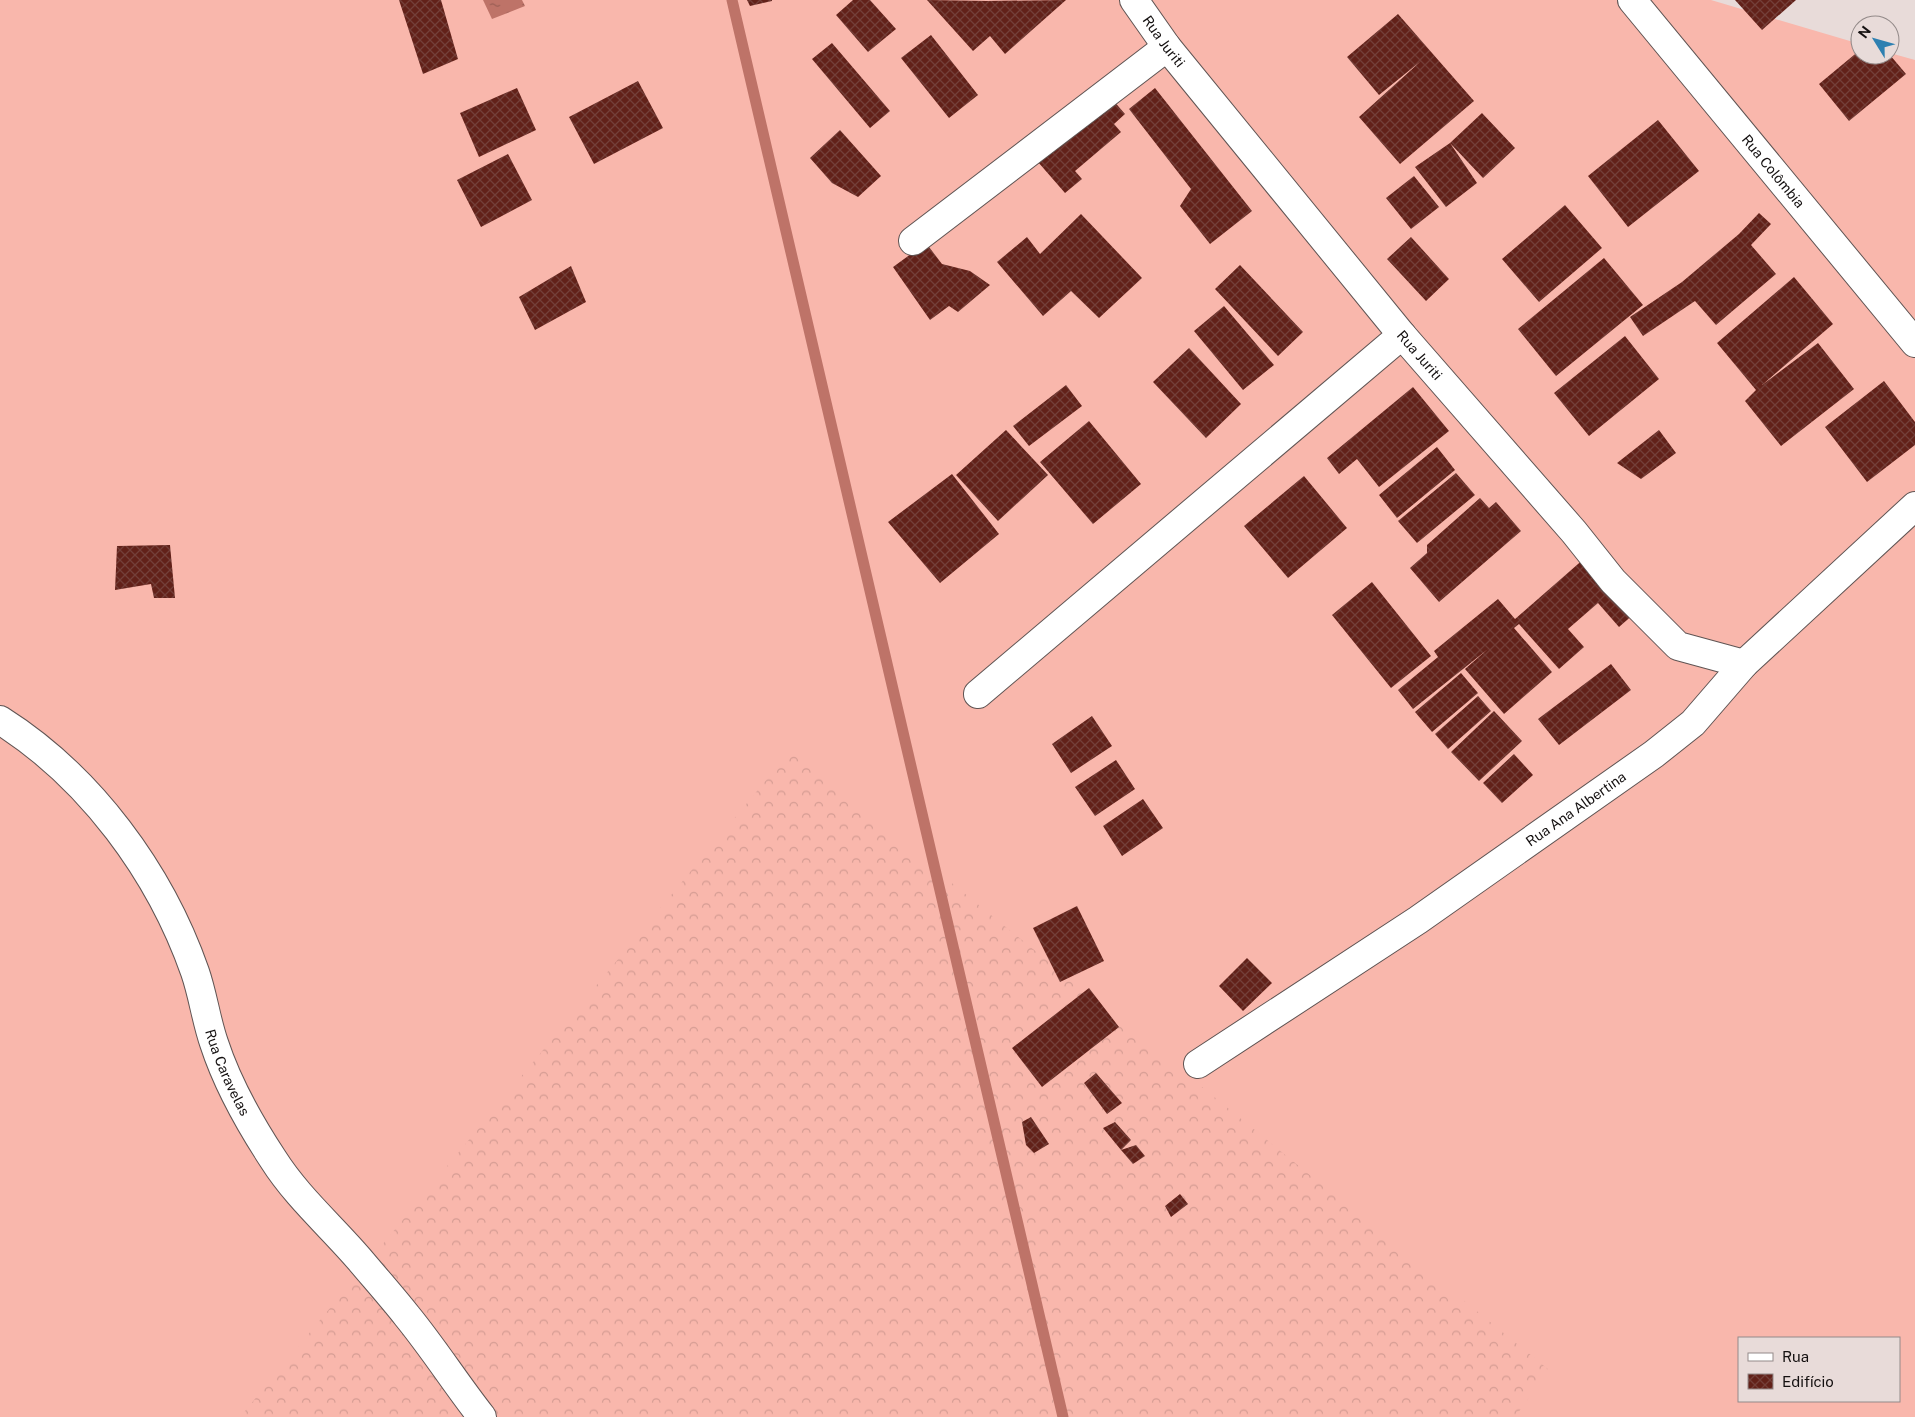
<svg xmlns="http://www.w3.org/2000/svg" width="1915" height="1417" font-family="'Public Sans',sans-serif">
  <style>
    .grass { fill: #f9b7ac; fill-rule: evenodd }
    .forest { fill: url(#forest-crowns) }
    .water { fill: url(#water-ripples) }
    .lines { fill: none; stroke-linecap: round; stroke-linejoin: round }
    .stream { stroke: #be7368; stroke-width: 11 }
    .building { fill: url(#building-cross-hatch) }
    .minor-casing { stroke: #5f5453; stroke-width: 30 }
    .minor { stroke: #fff; stroke-width: 28 }
    .labels { text-anchor: middle; stroke-width: 5; stroke-linejoin: round; paint-order: stroke }
    .street-label { font-size: 14px; fill: #141010; stroke: #e8dbd9 }
  </style>
  <defs>
    <pattern id="forest-crowns" width="20" height="18" patternUnits="userSpaceOnUse" patternTransform="scale(1.25)"><rect width="20" height="18" fill="#f9b7ac"/><path d="M2 6a3 3 0 1 1 6 0M12 15a3 3 0 1 1 6 0" fill="none" stroke="#d59c93"/></pattern>
    <pattern id="water-ripples" width="26" height="14" patternUnits="userSpaceOnUse" patternTransform="scale(1.25)"><rect width="26" height="14" fill="#be7368"/><path d="M2 4q2-2 4 0t4 0M15 11q2-2 4 0t4 0" fill="none" stroke="#995d54"/></pattern>
    <pattern id="building-cross-hatch" width="8" height="8" patternUnits="userSpaceOnUse" patternTransform="scale(1.25)"><rect width="8" height="8" fill="#622119"/><path d="M0 0l8 8M0 8l8-8" fill="none" stroke="#733f39"/></pattern>
  </defs>
  <rect width="100%" height="100%" fill="#e8dbd9"/>
  <!-- grass -->
  <path class="grass" d="M0 0H1711L1860 44V55H1890V53L1915 60V1417H0ZM1739 1338H1899V1401H1739Z"/>
  <!-- forest -->
  <path class="forest" d="M790 751 1549 1370 1515 1417H240Z"/>
  <!-- water -->
  <path class="water" d="M483 0H522L525 6 492 19Z"/>
  <g class="lines">
    <!-- stream -->
    <path class="stream" d="M732 0 1063 1417"/>
  </g>
  <!-- building -->
  <path class="building" d="M399 0H441L458 59 423 74Z
    M747 0H772V1L750 6Z
    M853 0H870L896 29 868 52 836 15Z
    M927 0 987 1 1066 0 1005 54 990 36 973 51Z
    M1735 0H1796L1762 30Z
    M1398 14 1474 101 1400 164 1359 117 1421 61 1379 95 1347 57Z
    M931 35 978 95 949 118 901 58Z
    M832 43 890 111 870 128 812 59Z
    M1860 50V55H1890L1906 74 1849 121 1819 84Z
    M638 81 663 128 594 164 569 117Z
    M517 88 536 130 479 157 460 113Z
    M1155 88 1252 211 1210 244 1180 206 1191 189 1129 109Z
    M1112 99 1125 114 1114 124 1121 132 1075 171 1082 179 1065 193 1038 162Z
    M1482 113 1515 148 1483 178 1450 143Z
    M1658 120 1699 171 1628 227 1588 176Z
    M840 130 881 176 858 197 832 183 810 158Z
    M1450 143 1477 183 1446 207 1415 167Z
    M508 154 532 200 481 227 457 180Z
    M1414 176 1439 207 1411 229 1386 198Z
    M1565 205 1602 248 1539 302 1502 259Z
    M1759 213 1771 224 1751 245 1776 274 1716 325 1695 301 1643 336 1630 317 1682 282 1739 234Z
    M1081 214 1142 278 1099 318 1071 291 1043 316 997 262 1027 237 1040 254Z
    M1411 237 1449 279 1426 301 1387 259Z
    M926 243 942 264 970 271 990 285 958 312 949 306 930 320 893 267Z
    M1604 258 1643 305 1556 376 1518 329Z
    M1240 265 1303 332 1278 356 1215 289Z
    M571 266 586 302 535 330 519 297Z
    M1794 277 1833 324 1762 385 1818 343 1854 389 1781 446 1745 401 1756 390 1717 343Z
    M1224 306 1274 365 1243 390 1194 331Z
    M1625 336 1659 379 1589 436 1554 393Z
    M1189 348 1241 404 1206 438 1153 382Z
    M1884 381 1915 422V445L1867 482 1825 427Z
    M1066 385 1082 406 1029 446 1013 426Z
    M1413 387 1449 431 1379 487 1357 459 1339 474 1327 458Z
    M1089 421 1141 484 1093 524 1040 462Z
    M1006 430 1048 475 998 521 956 475Z
    M1659 430 1676 453 1641 479 1617 463Z
    M1437 447 1455 470 1397 518 1379 495Z
    M1456 473 1475 495 1417 543 1398 521Z
    M952 474 999 534 940 583 888 522Z
    M1304 476 1347 528 1288 578 1244 526Z
    M1480 498 1489 508 1496 502 1521 531 1439 602 1410 568 1427 553V545Z
    M170 545 175 598H154L151 584 115 590 117 546Z
    M1586 557 1635 613 1619 627 1598 603 1568 629 1584 647 1559 669 1519 624 1514 628 1552 672 1504 714 1465 669 1488 649 1413 709 1398 690 1438 657 1434 651 1498 599 1515 619Z
    M1372 582 1431 656 1391 688 1332 615Z
    M1611 664 1631 690 1559 745 1538 719Z
    M1461 673 1478 693 1432 732 1415 712Z
    M1478 696 1491 711 1448 749 1435 734Z
    M1494 711 1522 741 1479 781 1451 752Z
    M1092 716 1112 746 1071 773 1052 744Z
    M1514 754 1533 775 1502 803 1483 783Z
    M1116 760 1135 789 1095 816 1075 787Z
    M1143 799 1163 828 1122 856 1103 826Z
    M1077 906 1104 961 1060 982 1033 928Z
    M1247 958 1272 983 1243 1011 1219 986Z
    M1089 988 1119 1027 1042 1087 1012 1048Z
    M1096 1073 1122 1103 1107 1114 1084 1083Z
    M1031 1117 1049 1144 1034 1153 1026 1145 1022 1122Z
    M1115 1122 1131 1140 1121 1150 1103 1128Z
    M1136 1145 1145 1156 1133 1164 1121 1150Z
    M1180 1194 1188 1204 1171 1217 1165 1206Z"/>
  <g class="lines">
    <!-- minor casing -->
    <g class="minor-casing">
      <g id="minor">
        <path id="s1" d="M1134 0 1167 47 1402 335 1574 532 1613 581 1678 646 1744 664"/>
        <path id="s2" d="M1632 0 1915 343"/>
        <path d="M913 241 1167 47"/>
        <path d="M978 694 1402 335"/>
        <path id="s3" d="M0 720C90 777 160 872 195 972 203 995 206 1020 214 1043 227 1083 250 1124 273 1159 297 1197 331 1226 360 1260 376 1279 392 1297 407 1316 434 1349 456 1384 482 1417"/>
        <path id="s4" d="M1198 1064 1418 920 1654 754 1693 723 1744 664 1915 506"/>
      </g>
    </g>
    <!-- minor -->
    <use href="#minor" class="minor"/>
  </g>
  <g class="labels">
    <!-- street labels -->
    <g class="street-label">
      <text dy="5" stroke="none"><textPath href="#s1" startOffset="51">Rua Juriti</textPath></text>
      <text dy="5" stroke="none"><textPath href="#s2" startOffset="222">Rua Colômbia</textPath></text>
      <text dy="5" stroke="none"><textPath href="#s1" startOffset="456">Rua Juriti</textPath></text>
      <text dy="5" stroke="none"><textPath href="#s4" startOffset="456">Rua Ana Albertina</textPath></text>
      <text dy="5" stroke="none"><textPath href="#s3" startOffset="430">Rua Caravelas</textPath></text>
    </g>
  </g>
  <!-- legend -->
  <rect x="1738" y="1337" width="162" height="65" fill="#e8dbd9" stroke="#938a89"/>
  <rect x="1748" y="1353" width="25" height="8" fill="#ffffff" stroke="#938a89"/>
  <text x="1782" y="1362" font-size="15" fill="#141010">Rua</text>
  <rect x="1748" y="1374" width="25" height="15" fill="url(#building-cross-hatch)" stroke="#938a89"/>
  <text x="1782" y="1387" font-size="15" fill="#141010">Edifício</text>
  <!-- north arrow -->
  <g transform="translate(1875 40) rotate(307)"><circle r="24" fill="#e8dbd9" stroke="#938a89"/>
  <path d="M0-4L9 19L0 12L-9 19Z" fill="#2e80b1"/>
  <text y="-8" font-size="14" font-weight="bold" text-anchor="middle" fill="#141010">N</text>
  </g>
</svg>
